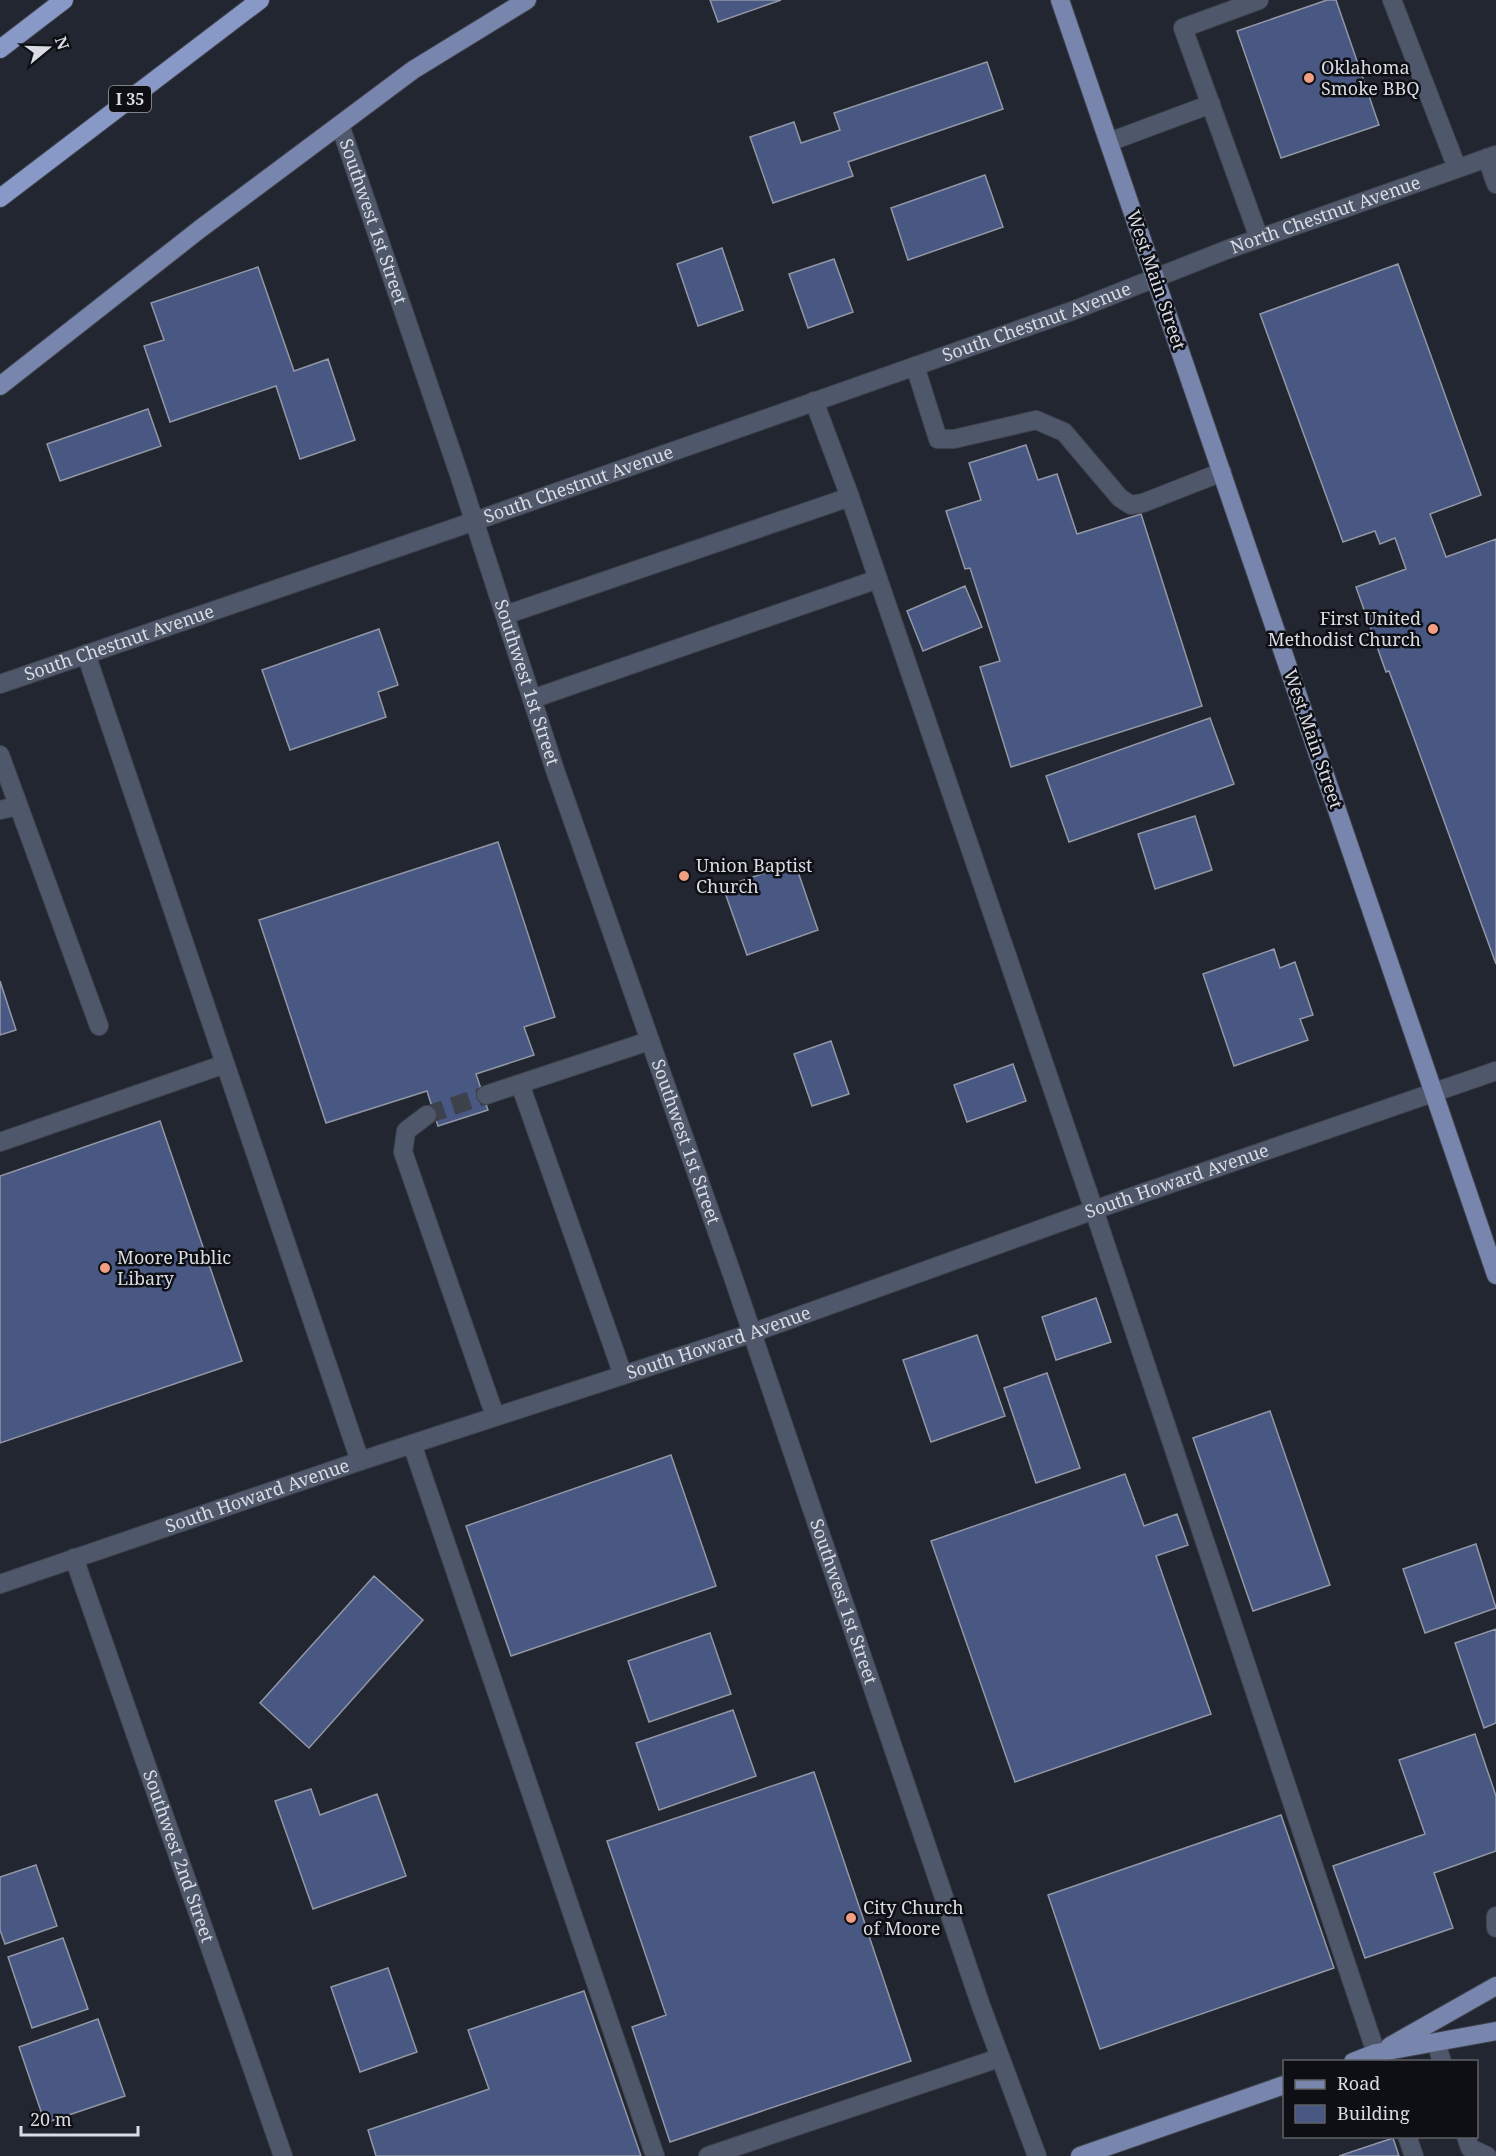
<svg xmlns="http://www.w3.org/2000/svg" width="1496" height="2156" font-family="'Noto Serif',serif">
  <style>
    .building { fill: #495883; stroke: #9197a5; stroke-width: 1.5 }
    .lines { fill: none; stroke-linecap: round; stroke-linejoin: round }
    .minor-tunnel { stroke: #3d414c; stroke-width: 18; stroke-dasharray: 18 9; stroke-linecap: butt }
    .minor-casing { stroke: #3f434d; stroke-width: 20 }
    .major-casing { stroke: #3f434d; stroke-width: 20 }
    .highway-casing { stroke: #3f434d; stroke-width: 20 }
    .minor { stroke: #4f576a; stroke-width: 18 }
    .major { stroke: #7886ad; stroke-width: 18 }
    .highway { stroke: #8899c8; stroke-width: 18 }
    .poi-dot { fill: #f39f84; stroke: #0d0f14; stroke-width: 2 }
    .labels { text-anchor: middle; stroke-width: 5; stroke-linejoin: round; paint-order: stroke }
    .shield { fill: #0d0f14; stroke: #9c9ea5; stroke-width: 1.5 }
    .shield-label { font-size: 16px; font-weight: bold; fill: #d9dce3 }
    .poi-label { font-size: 18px; fill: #d9dce3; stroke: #0d0f14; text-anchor: start }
    .street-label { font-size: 18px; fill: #d9dce3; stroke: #0d0f14 }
  </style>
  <rect width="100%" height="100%" fill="#222631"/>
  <!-- building -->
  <path class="building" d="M710 0H781L718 22Z
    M1327 0H1336L1379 125 1281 158 1237 31Z
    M987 62 1003 109 848 162 853 176 773 203 750 137 794 122 801 143 840 130 834 113Z
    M985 175 1003 227 908 260 891 208Z
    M722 248 743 310 698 326 677 264Z
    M834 259 853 312 808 328 789 274Z
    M1398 264 1481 495 1430 514 1446 557 1496 539V964L1411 730 1389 671 1386 672 1356 587 1406 569 1395 538 1380 544 1375 531 1343 542 1260 314Z
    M258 267 294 371 328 359 355 440 300 459 276 386 170 422 144 346 164 340 151 303Z
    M148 409 161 446 60 481 47 444Z
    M1026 445 1038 480 1057 474 1077 534 1141 514 1202 706 1011 767 980 667 1000 661 970 568 965 569 946 511 981 500 969 463Z
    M965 586 982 627 923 651 907 611Z
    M379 629 398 685 378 692 386 717 290 750 262 670Z
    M1210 718 1234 784 1069 842 1046 776Z
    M1195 816 1212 870 1155 889 1138 834Z
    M498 842 555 1017 524 1027 534 1055 476 1074 488 1110 438 1126 427 1091 326 1123 259 920Z
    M795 863 818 930 747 955 723 887Z
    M1274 949 1280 968 1295 962 1313 1015 1300 1019 1308 1040 1234 1066 1203 974Z
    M0 981 16 1030 0 1035Z
    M831 1041 849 1094 812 1106 794 1054Z
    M1013 1064 1026 1101 967 1122 954 1085Z
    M160 1121 242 1361 0 1443V1176Z
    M1096 1298 1111 1342 1056 1360 1042 1317Z
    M977 1335 1005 1416 931 1442 903 1360Z
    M1047 1373 1080 1468 1036 1483 1004 1388Z
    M1270 1411 1330 1585 1253 1611 1193 1438Z
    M671 1455 716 1586 511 1656 466 1526Z
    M1125 1474 1144 1526 1177 1514 1188 1545 1156 1556 1211 1714 1015 1782 931 1541Z
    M1476 1544 1496 1608 1425 1633 1403 1569Z
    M374 1576 423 1620 309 1748 260 1703Z
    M1496 1629V1723L1484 1728 1455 1643Z
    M710 1633 731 1694 649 1722 628 1661Z
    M733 1710 756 1776 659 1810 636 1743Z
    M1475 1734 1496 1796V1851L1434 1873 1453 1928 1365 1958 1333 1866 1425 1834 1399 1760Z
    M814 1772 911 2061 670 2142 632 2027 666 2015 607 1841Z
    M311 1789 320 1815 377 1794 406 1876 313 1909 275 1801Z
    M1281 1815 1334 1968 1100 2049 1048 1895Z
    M36 1865 57 1926 5 1944 0 1930V1877Z
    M63 1938 88 2009 32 2028 8 1957Z
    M388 1968 417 2052 360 2072 331 1987Z
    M584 1991 641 2156H376L368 2130 489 2089 468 2030Z
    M98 2019 125 2096 45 2123 19 2047Z
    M1393 2138 1399 2156H1339Z"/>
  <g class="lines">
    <!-- minor-tunnel -->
    <path class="minor-tunnel" d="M427 1115 486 1095"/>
    <!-- minor casing -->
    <g class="minor-casing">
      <g id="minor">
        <path d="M1392 0 1457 168"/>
        <path id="s1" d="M340 125 459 474 555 770 733 1277 981 2006 1037 2156"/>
        <path d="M1109 142 1211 104"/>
        <path d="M1487 158 1496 184"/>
        <path d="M1259 238 1183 28 1259 0"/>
        <path d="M915 366 938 439H954L1036 420 1064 432 1120 498 1131 505 1143 503 1222 472"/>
        <path d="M814 401 850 497 1094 1210 1379 2062"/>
        <path d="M505 615 850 497"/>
        <path d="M86 654 360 1461"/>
        <path id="s2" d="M0 684 475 521 1072 311 1226 250 1496 155"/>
        <path d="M532 699 878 579"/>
        <path d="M0 755 99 1026"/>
        <path d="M0 810 18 806"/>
        <path d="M520 1084 623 1375"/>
        <path d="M486 1095 649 1041"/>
        <path d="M427 1115 406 1131 403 1152 495 1416"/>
        <path d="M0 1142 225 1064"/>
        <path d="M412 1444 655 2156"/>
        <path id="s3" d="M74 1558 283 2156"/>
        <path id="s4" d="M0 1584 360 1461 752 1333 1094 1210 1496 1071"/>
        <path d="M1496 1916V1928"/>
        <path d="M1436 2042 1442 2062"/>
        <path d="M1407 2136 1414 2156"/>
        <path d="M1466 2136 1470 2148 1487 2156"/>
        <path d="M708 2156 999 2058"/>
      </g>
    </g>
    <!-- major casing -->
    <g class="major-casing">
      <path id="major" d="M1060 0 1496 1275
        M0 386 200 229 413 70 527 0
        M1390 2046 1496 1986
        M1353 2062 1376 2053 1496 2031
        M1080 2156 1284 2085"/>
    </g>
    <!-- highway casing -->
    <g class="highway-casing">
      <path id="highway" d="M0 49 64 0
        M0 198 260 0"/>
    </g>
    <!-- minor -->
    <use href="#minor" class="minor"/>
    <!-- major -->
    <use href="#major" class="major"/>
    <!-- highway -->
    <use href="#highway" class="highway"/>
  </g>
  <!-- markers -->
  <g class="poi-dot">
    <circle cx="1309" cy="78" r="6"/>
    <circle cx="1433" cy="629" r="6"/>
    <circle cx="684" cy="876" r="6"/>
    <circle cx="105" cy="1268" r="6"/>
    <circle cx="851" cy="1918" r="6"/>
  </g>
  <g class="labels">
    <!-- shield labels -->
    <rect class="shield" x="109" y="86" width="42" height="26" rx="4.5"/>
    <g class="shield-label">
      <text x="130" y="105">I 35</text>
    </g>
    <!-- poi labels -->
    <g class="poi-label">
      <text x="1321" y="74">Oklahoma<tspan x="1321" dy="21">Smoke BBQ</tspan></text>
      <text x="1421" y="625" text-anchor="end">First United<tspan x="1421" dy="21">Methodist Church</tspan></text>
      <text x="696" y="872">Union Baptist<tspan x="696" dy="21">Church</tspan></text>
      <text x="117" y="1264">Moore Public<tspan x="117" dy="21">Libary</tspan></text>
      <text x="863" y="1914">City Church<tspan x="863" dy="21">of Moore</tspan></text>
    </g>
    <!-- street labels -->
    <g class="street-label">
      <text dy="6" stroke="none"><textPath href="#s2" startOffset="1406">North Chestnut Avenue</textPath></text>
      <text dy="6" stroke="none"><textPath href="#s1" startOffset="102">Southwest 1st Street</textPath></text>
      <text transform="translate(1156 280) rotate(71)" y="6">West Main Street</text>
      <text dy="6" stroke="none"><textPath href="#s2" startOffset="1098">South Chestnut Avenue</textPath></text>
      <text dy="6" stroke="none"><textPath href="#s2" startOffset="612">South Chestnut Avenue</textPath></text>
      <text dy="6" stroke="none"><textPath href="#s2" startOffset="126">South Chestnut Avenue</textPath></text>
      <text dy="6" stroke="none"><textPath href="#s1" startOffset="588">Southwest 1st Street</textPath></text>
      <text transform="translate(1313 739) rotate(71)" y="6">West Main Street</text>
      <text dy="6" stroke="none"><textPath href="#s1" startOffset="1074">Southwest 1st Street</textPath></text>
      <text dy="6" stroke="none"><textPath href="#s4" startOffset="1244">South Howard Avenue</textPath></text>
      <text dy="6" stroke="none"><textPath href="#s4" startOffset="758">South Howard Avenue</textPath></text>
      <text dy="6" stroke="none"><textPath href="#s4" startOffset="272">South Howard Avenue</textPath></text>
      <text dy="6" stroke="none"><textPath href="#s1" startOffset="1560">Southwest 1st Street</textPath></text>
      <text dy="6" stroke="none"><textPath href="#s3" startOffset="316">Southwest 2nd Street</textPath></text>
    </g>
  </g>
  <!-- legend -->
  <rect x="1283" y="2060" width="195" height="78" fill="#0d0f14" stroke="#5f6167" stroke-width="1.5"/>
  <rect x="1295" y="2080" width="30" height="9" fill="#7886ad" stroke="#5f6167" stroke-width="1.5"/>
  <text x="1337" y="2090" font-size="18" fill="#d9dce3">Road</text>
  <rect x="1295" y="2105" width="30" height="18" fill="#495883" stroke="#5f6167" stroke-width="1.5"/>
  <text x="1337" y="2120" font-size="18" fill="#d9dce3">Building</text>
  <!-- north arrow -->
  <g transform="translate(48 48) rotate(71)" stroke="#0d0f14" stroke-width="4.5" paint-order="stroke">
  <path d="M0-4.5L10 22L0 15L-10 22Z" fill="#d9dce3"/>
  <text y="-9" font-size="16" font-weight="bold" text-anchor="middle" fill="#d9dce3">N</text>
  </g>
  <!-- scale -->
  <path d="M21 2126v9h117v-9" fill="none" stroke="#d9dce3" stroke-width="3"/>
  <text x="30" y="2126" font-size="18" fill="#d9dce3" stroke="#0d0f14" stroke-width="4.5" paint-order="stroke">20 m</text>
</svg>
